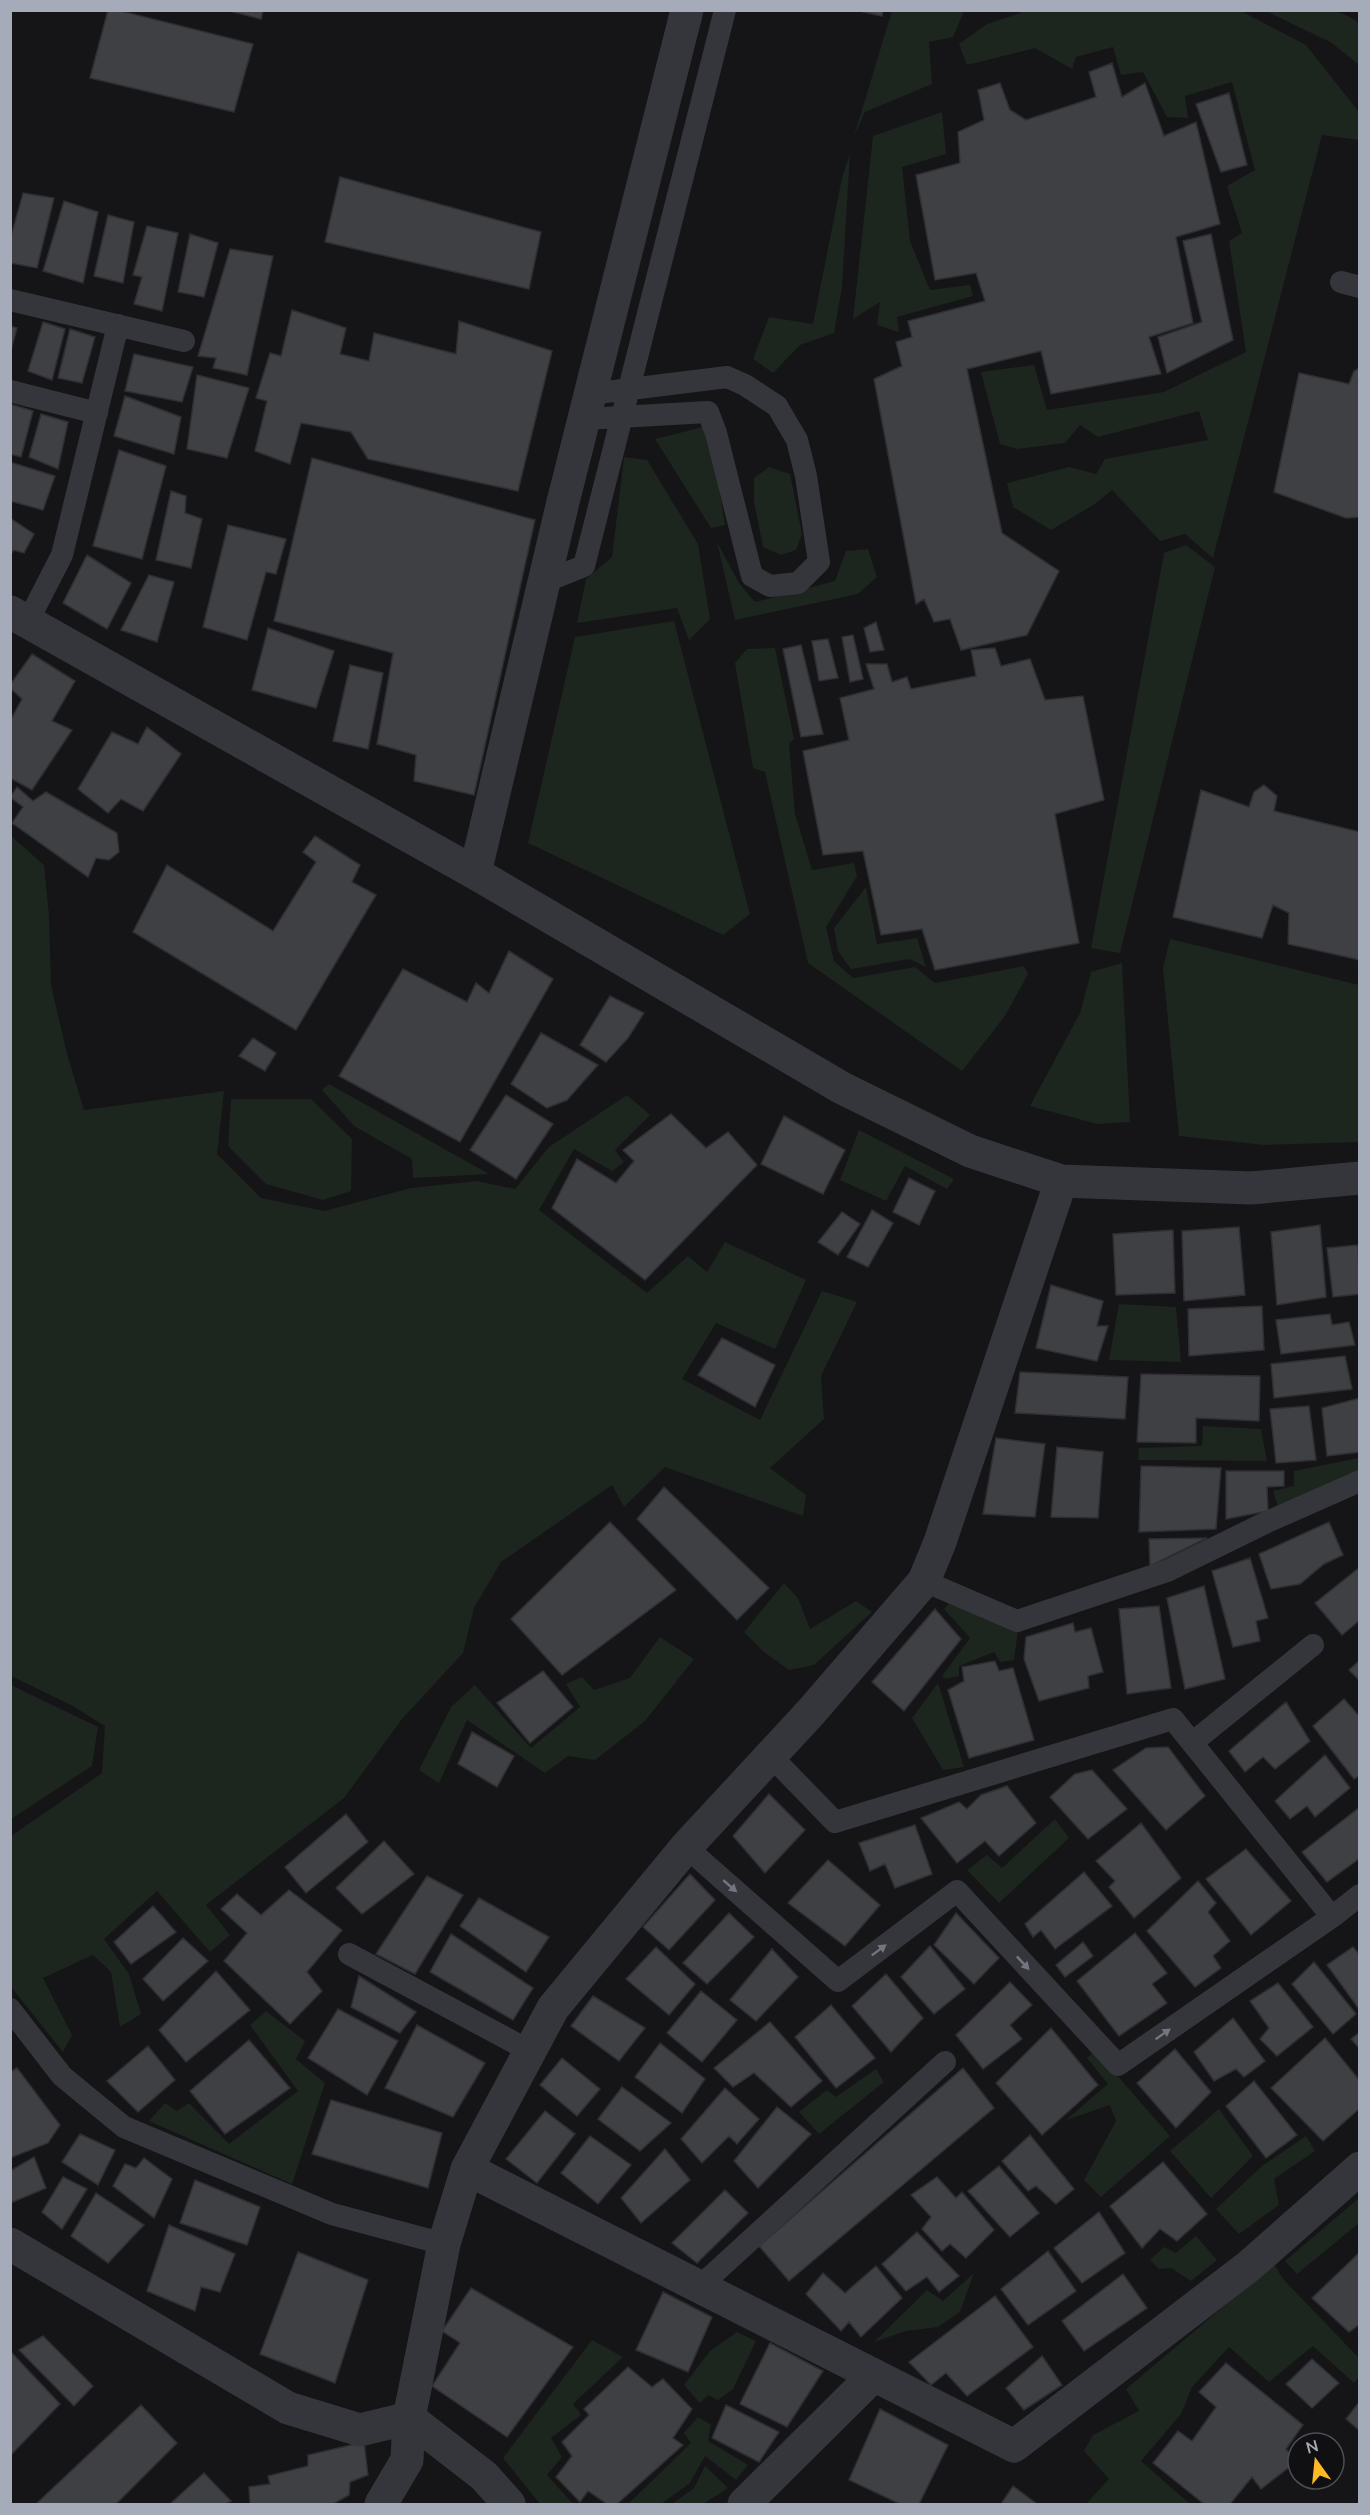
<svg xmlns="http://www.w3.org/2000/svg" width="1370" height="2515" font-family="Mulish,sans-serif">
  <style>
    .green { fill: #1c251e }
    .building { fill: #3e4044; stroke: #2f2f33; stroke-width: 1.5 }
    .lines { fill: none; stroke-linecap: round; stroke-linejoin: round }
    .service { stroke: #35363c; stroke-width: 22 }
    .minor { stroke: #35363c; stroke-width: 33 }
    .oneway { fill: #737680 }
  </style>
  <rect width="100%" height="100%" fill="#151517"/>
  <!-- green -->
  <path class="green" d="M892 11H964L953 37 929 42 932 84 865 112 854 136Z
    M1022 11H1241L1306 45 1359 112V140L1322 135 1213 558 1185 534 1160 541 1112 490 1095 504 1051 530 1013 507 1007 483 1069 467 1096 474 1105 459 1208 440 1199 411 1098 437 1080 425 1065 443 1017 449 1000 444 981 372 1034 365 1047 410 1164 392 1246 352 1229 241 1242 233 1227 186 1255 170 1232 82 1185 96 1188 118 1167 117 1143 72 1121 75 1113 47 1076 57 1072 69 1035 48 967 65 959 44 987 24 1020 13Z
    M1266 11C1296 10 1334 3 1359 23V65L1332 43Z
    M942 112 946 154 902 167 910 241 930 290 970 285 973 296 897 317 899 332 877 325 880 302 853 319 873 136Z
    M850 153 842 287 834 333 800 345 773 373 753 359 769 317 813 324 842 178Z
    M703 427 715 463 725 525 711 528 655 439Z
    M624 457 647 460 698 544 710 619 689 640 677 608 577 623 586 579 612 557Z
    M769 467 790 474 802 534 796 550 781 555 763 547 754 502V478Z
    M717 542 739 583 755 602 835 581 846 551 868 549 877 577 858 594 735 620Z
    M1186 545 1215 567 1120 953 1091 948 1164 553Z
    M674 621 750 914 723 935 528 843 575 637Z
    M775 648 794 739 789 744 795 814 812 870 854 863 857 876 826 927 834 961 853 978 915 967 935 983 1024 966 1028 974 1005 1016 962 1071 808 963 765 772 753 768 735 663 747 649Z
    M11 836 44 865 49 915 51 985 67 1054 84 1110 224 1091 217 1154 261 1198 324 1211 411 1188 477 1181 515 1189 549 1147 627 1095 650 1115 615 1150 624 1162 612 1171 574 1149 539 1210 647 1293 688 1256 707 1272 725 1242 806 1280 775 1349 716 1323 682 1379 760 1420 822 1291 857 1302 821 1376 824 1419 770 1468 806 1495 803 1516 665 1467 624 1507 612 1485 501 1562 474 1608 463 1653 402 1719 344 1798 206 1905 230 1935 210 1952 157 1891 104 1939 129 1974 141 2014 120 2027 111 1972 93 1955 43 1978 72 2035 63 2052 11 1987V1836L102 1773 105 1726 71 1705 11 1676Z
    M866 887 877 944 917 938 926 967 910 959 851 969 838 951 834 928Z
    M1170 939 1359 985V1142L1264 1145 1179 1136 1163 968Z
    M1122 963 1130 1122 1097 1124 1030 1106 1080 1013 1091 972Z
    M329 1084 489 1174 413 1178 412 1159 354 1126 322 1090Z
    M231 1099H311L352 1139 351 1191 323 1200 266 1184 228 1146Z
    M859 1130 954 1179 947 1189 905 1166 886 1201 840 1180Z
    M1119 1304 1176 1307 1181 1362 1109 1360Z
    M1203 1426 1261 1429 1267 1461 1138 1460 1139 1448 1202 1446Z
    M1359 1458V1473L1278 1507 1273 1491 1294 1486V1471Z
    M784 1583 798 1598 810 1629 856 1601 872 1612 814 1665 789 1670 764 1652 744 1632Z
    M951 1600 1018 1630 1014 1660 1000 1662 994 1652 959 1666V1676L946 1679 942 1676 970 1638 944 1609Z
    M660 1637 694 1659 645 1721 595 1760 568 1756 545 1773 467 1720 439 1783 419 1770 451 1707 475 1685 531 1748 580 1707 566 1684 582 1677 594 1690 630 1678Z
    M938 1683 964 1767 943 1770 912 1718Z
    M11 1685 98 1727 92 1766 11 1819Z
    M1055 1819 1069 1838 999 1903 967 1870 987 1855 1002 1868Z
    M266 2011 305 2041 296 2059 325 2083 292 2184 149 2121 165 2103 177 2111 189 2103 229 2144 298 2091 250 2025Z
    M1095 2050 1170 2136 1101 2197 1084 2180 1116 2121 1110 2105 1066 2120 1108 2084 1087 2058Z
    M876 2069 884 2082 819 2134 799 2112 827 2090 836 2097Z
    M1219 2109 1253 2156 1211 2198 1170 2151Z
    M1306 2136 1315 2151 1274 2179 1279 2205 1239 2234 1216 2209 1262 2166Z
    M1359 2198V2223L1297 2274 1285 2261Z
    M1196 2236 1217 2260 1191 2281 1171 2268 1159 2269 1150 2260 1164 2247 1176 2253Z
    M1274 2264 1283 2279 1359 2358V2377L1354 2383 1313 2346 1269 2382 1229 2347 1192 2387 1181 2414 1141 2461 1190 2504H1086L1109 2479 1084 2451 1093 2435 1139 2411 1126 2389Z
    M974 2273 960 2312 938 2327 906 2331 874 2342 927 2290 943 2301Z
    M737 2332 756 2341 733 2389 718 2400 708 2395 700 2403 684 2385 710 2351Z
    M592 2340 623 2357 573 2404 581 2415 551 2438 562 2457 547 2475 573 2504H540L503 2458Z
    M698 2417 711 2425 708 2441 748 2465 736 2480 705 2456 690 2483 661 2504H628L691 2443 684 2433Z
    M705 2466 728 2488 703 2504H672L694 2488Z"/>
  <!-- building -->
  <path class="building" d="M108 10H117L253 44 234 112 90 78Z
    M226 10H263L261 19Z
    M855 10H883L882 16Z
    M1112 63 1122 97 1145 83 1164 136 1196 122 1220 224 1176 237 1193 323 1149 337 1161 374 1051 394 1041 351 967 369 1002 533 1059 571 1027 635 961 650 950 619 934 622 924 599 916 604 874 379 902 366 896 342 912 337 908 321 985 301 976 273 935 280 916 175 960 163 958 132 984 120 978 90 1000 83 1010 110 1026 120 1096 97 1089 72Z
    M1229 93 1247 165 1221 172 1196 104Z
    M340 177 541 232 529 289 325 242Z
    M23 193 54 198 37 268 10 263V240Z
    M64 201 98 212 83 283 43 271Z
    M108 215 134 222 123 283 94 276Z
    M147 226 178 233 162 311 134 304 142 277 133 275Z
    M190 234 218 243 204 297 178 292Z
    M1211 234 1233 340 1167 373 1158 337 1202 322 1183 241Z
    M230 249 273 256 247 375 213 368 216 358 198 356Z
    M292 310 346 328 340 354 369 361 374 333 456 354 459 321 552 351 518 491 368 459 351 432 301 423 290 464 255 451 267 401 256 398 270 353 281 356Z
    M43 322 65 329 52 380 28 371Z
    M10 326 17 328 10 354Z
    M70 329 95 337 82 383 58 378Z
    M134 354 193 367 182 402 125 391Z
    M1360 368V517L1346 518 1274 492 1299 373 1349 384 1354 371Z
    M197 375 249 388 227 458 187 449Z
    M125 396 181 417 174 454 114 436Z
    M10 404 33 411 21 457 10 454Z
    M41 414 68 422 58 469 29 457Z
    M119 450 166 466 142 559 93 546Z
    M312 458 535 520 474 795 414 781 416 755 377 744 393 653 274 621Z
    M10 462 55 476 43 510 10 501Z
    M171 491 186 496 185 513 202 519 191 568 156 560Z
    M10 518 34 534 24 553 14 550 10 555Z
    M228 525 286 539 276 574 266 572 247 640 203 627Z
    M87 555 131 583 107 629 63 603Z
    M149 575 174 582 157 642 121 630Z
    M876 622 884 650 870 652 864 628Z
    M268 628 334 651 316 708 252 690Z
    M853 635 863 679 850 682 842 637Z
    M828 639 838 678 819 681 812 641Z
    M801 645 823 734 801 737 783 649Z
    M995 648 1001 666 1030 659 1045 700 1083 696 1104 800 1055 814 1079 943 935 970 922 929 881 935 863 851 823 855 803 751 849 740 840 698 874 689 866 664H887L892 682 907 677 911 689 976 676 971 650Z
    M32 654 75 681 52 721 72 730 32 790 10 778V721L22 699 10 688V685Z
    M350 665 383 673 368 749 333 741Z
    M147 727 181 754 143 811 121 799 108 813 78 789 112 732 138 744Z
    M1264 785 1277 796 1274 811 1360 832V960L1288 944 1289 913 1273 905 1262 938 1173 917 1201 790 1249 807 1254 792Z
    M17 787 33 801 46 792 117 833 119 852 109 860 96 858 88 877 12 823 23 807 10 797Z
    M315 836 360 865 352 882 376 895 296 1030 133 932 167 865 273 931 316 862 303 852Z
    M509 951 553 979 460 1142 339 1076 403 969 467 1002 476 983 489 993Z
    M610 996 644 1013 628 1038 606 1062 580 1045Z
    M541 1033 598 1065 567 1100 547 1108 511 1084Z
    M253 1038 276 1053 265 1071 239 1056Z
    M506 1095 553 1124 516 1179 470 1150Z
    M671 1114 706 1148 728 1132 757 1165 645 1280 552 1208 577 1159 616 1183 634 1161 623 1150Z
    M784 1116 845 1150 823 1194 761 1164Z
    M909 1178 935 1191 919 1225 893 1212Z
    M872 1210 893 1223 868 1267 847 1257Z
    M842 1212 860 1224 838 1255 818 1242Z
    M1320 1225 1326 1297 1277 1305 1271 1232Z
    M1239 1227 1245 1295 1184 1301 1182 1231Z
    M1173 1230 1175 1293 1116 1295 1113 1234Z
    M1358 1245 1360 1294 1333 1297 1327 1248Z
    M1051 1285 1103 1301 1097 1326H1108L1097 1361 1036 1348Z
    M1262 1306 1264 1350 1189 1356 1188 1309Z
    M1330 1314 1332 1325 1349 1322 1355 1345 1281 1354 1276 1320Z
    M722 1338 775 1365 755 1407 698 1375Z
    M1345 1356 1352 1389 1274 1398 1271 1364Z
    M1020 1372 1128 1377 1125 1419 1015 1413Z
    M1141 1374 1260 1376 1259 1421 1196 1418V1443L1137 1442Z
    M1360 1398V1452L1327 1456 1322 1408Z
    M1309 1406 1316 1460 1276 1463 1270 1409Z
    M996 1438 1045 1444 1035 1517 983 1514Z
    M1057 1447 1103 1452 1098 1518 1051 1517Z
    M1141 1466 1221 1468 1216 1529 1139 1532Z
    M1226 1471H1284V1486L1267 1487 1268 1511 1226 1519Z
    M664 1487 769 1588 737 1620 637 1519Z
    M610 1522 676 1590 562 1675 511 1619Z
    M1329 1522 1343 1555 1324 1564 1300 1584 1271 1589 1259 1554Z
    M1207 1538 1150 1566 1149 1539Z
    M1250 1558 1268 1618 1256 1621 1260 1641 1233 1647 1212 1571Z
    M1360 1567V1620L1342 1635 1315 1603Z
    M1204 1586 1225 1679 1185 1689 1167 1598Z
    M1159 1606 1171 1688 1127 1694 1119 1609Z
    M935 1609 961 1639 904 1711 872 1682Z
    M1073 1623 1075 1632 1091 1628 1103 1672 1088 1676 1089 1688 1039 1701 1024 1659 1026 1637Z
    M1360 1660V1681L1349 1670Z
    M995 1661 999 1671 1013 1668 1034 1740 969 1758 948 1690 964 1681 962 1667Z
    M543 1671 573 1707 530 1743 497 1703Z
    M1344 1699 1360 1717V1775L1354 1779 1313 1726Z
    M1286 1702 1310 1741 1275 1769 1263 1757 1245 1772 1229 1751Z
    M472 1732 514 1756 497 1787 458 1764Z
    M1168 1747 1205 1796 1166 1830 1113 1770 1146 1748Z
    M1325 1755 1350 1788 1315 1817 1307 1806 1290 1819 1275 1801Z
    M1092 1770 1127 1809 1088 1839 1050 1797 1075 1774Z
    M1007 1786 1036 1823 999 1856 985 1841 957 1863 921 1818 959 1802 967 1809 981 1795Z
    M769 1794 805 1830 765 1873 733 1836Z
    M1360 1807V1858L1327 1882 1302 1852Z
    M346 1814 368 1842 306 1893 285 1867Z
    M1141 1823 1181 1878 1134 1918 1109 1887 1115 1881 1096 1861Z
    M915 1825 932 1874 895 1888 885 1864 870 1871 859 1843Z
    M384 1841 414 1874 362 1914 336 1888Z
    M1246 1849 1291 1901 1251 1935 1206 1879Z
    M828 1860 880 1905 845 1946 788 1903Z
    M1084 1872 1112 1906 1055 1949 1041 1930 1033 1937 1025 1924Z
    M690 1874 715 1900 669 1950 643 1927Z
    M427 1876 463 1895 415 1974 376 1954Z
    M1198 1881 1216 1903 1208 1912 1230 1941 1213 1956 1221 1968 1195 1987 1147 1931Z
    M289 1890 342 1930 307 1972 322 1991 290 2024 224 1961 247 1933 221 1909 237 1894 261 1915Z
    M479 1898 549 1937 526 1972 460 1926Z
    M153 1906 176 1932 131 1964 114 1942Z
    M729 1913 754 1937 707 1984 683 1963Z
    M956 1913 999 1958 974 1984 934 1945Z
    M1135 1933 1167 1973 1152 1984 1167 2003 1119 2036 1077 1981Z
    M451 1934 533 1988 513 2020 430 1972Z
    M183 1938 208 1961 163 2001 143 1979Z
    M1083 1942 1093 1956 1065 1977 1056 1965Z
    M930 1946 965 1989 934 2014 901 1977Z
    M656 1947 695 1984 669 2015 626 1979Z
    M1353 1947 1360 1955 1359 2009 1327 1965Z
    M772 1949 798 1977 756 2021 730 2000Z
    M1314 1962 1356 2014 1333 2034 1292 1984Z
    M216 1971 250 2010 186 2062 159 2030Z
    M886 1974 923 2018 891 2052 852 2006Z
    M359 1976 416 2012 400 2033 351 2007Z
    M1010 1982 1032 2005 1010 2025 1022 2039 983 2069 956 2035Z
    M1278 1983 1313 2027 1277 2056 1260 2039 1269 2028 1250 2001Z
    M701 1991 737 2020 702 2062 667 2033Z
    M593 1996 645 2028 619 2061 571 2026Z
    M831 2005 875 2058 836 2088 795 2037Z
    M338 2009 398 2041 367 2095 308 2058Z
    M1233 2018 1265 2061 1244 2077 1236 2069 1214 2081 1194 2052Z
    M770 2022 822 2081 791 2107 754 2073 733 2087 714 2068Z
    M417 2025 485 2063 453 2117 385 2088Z
    M1051 2028 1098 2085 1042 2135 996 2083Z
    M1360 2032V2049L1351 2039Z
    M1325 2038 1360 2081V2108L1323 2141 1271 2088Z
    M249 2040 290 2088 225 2134 190 2091Z
    M660 2043 705 2079 682 2113 635 2077Z
    M148 2046 175 2080 138 2112 107 2081Z
    M1175 2049 1211 2092 1176 2128 1137 2083Z
    M562 2058 600 2089 577 2116 540 2085Z
    M17 2068 60 2125 48 2143 10 2158V2072Z
    M963 2068 994 2108 789 2281 759 2246Z
    M1254 2081 1297 2135 1266 2158 1226 2106Z
    M622 2087 671 2123 640 2151 598 2119Z
    M725 2088 759 2119 737 2144 729 2136 702 2163 681 2139Z
    M331 2100 442 2133 428 2188 312 2154Z
    M777 2107 811 2134 758 2188 734 2161Z
    M545 2111 575 2134 537 2183 506 2159Z
    M80 2134 115 2150 98 2185 62 2162Z
    M1030 2135 1074 2189 1056 2204 1036 2186 1028 2191 1002 2161Z
    M590 2136 631 2165 598 2204 561 2173Z
    M665 2149 690 2180 641 2223 621 2198Z
    M34 2157 46 2188 10 2203V2171Z
    M144 2158 172 2179 154 2218 113 2186 125 2164 136 2168Z
    M1163 2162 1207 2214 1177 2241 1160 2229 1142 2248 1110 2206Z
    M999 2166 1039 2213 1010 2237 968 2191Z
    M63 2177 87 2189 62 2229 42 2212Z
    M937 2177 956 2198 962 2192 994 2230 966 2258 950 2244 942 2251 922 2229 931 2217 911 2195Z
    M195 2180 260 2207 247 2245 180 2223Z
    M725 2190 748 2213 697 2263 672 2243Z
    M96 2193 144 2225 108 2263 71 2236Z
    M1099 2212 1125 2253 1082 2283 1054 2248Z
    M169 2225 235 2254 220 2292 201 2287 195 2311 147 2291Z
    M917 2232 959 2276 939 2292 927 2277 906 2291 882 2264Z
    M1048 2251 1076 2291 1028 2325 1001 2289Z
    M298 2252 368 2280 335 2383 260 2354Z
    M1360 2252V2324L1349 2332 1312 2298Z
    M876 2266 902 2298 861 2337 849 2322 841 2331 806 2294 823 2273 845 2293Z
    M1123 2274 1147 2308 1084 2351 1062 2321Z
    M471 2288 573 2347 507 2437 432 2386 460 2343 442 2331Z
    M663 2292 712 2317 688 2372 636 2350Z
    M995 2296 1033 2347 967 2396 946 2373 931 2385 909 2362Z
    M43 2336 93 2386 74 2406 19 2350Z
    M770 2343 823 2371 787 2427 740 2404Z
    M12 2353 60 2404 10 2456V2355Z
    M1042 2356 1062 2385 1024 2410 1006 2388Z
    M1312 2359 1339 2383 1312 2408 1286 2384Z
    M1226 2363 1303 2425 1286 2449 1296 2462 1261 2489 1252 2477 1230 2504H1204L1153 2463 1178 2431 1192 2441 1216 2407 1199 2392Z
    M628 2367 652 2387 663 2379 692 2409 673 2438 683 2445 617 2504H607L588 2491 580 2502 556 2477 572 2456 562 2442 589 2415 584 2409Z
    M1360 2401V2431L1346 2419Z
    M141 2405 177 2443 116 2504H36Z
    M726 2405 779 2432 759 2462 712 2438Z
    M880 2409 948 2445 919 2504H900L849 2480Z
    M364 2442 368 2475 350 2482 349 2495 333 2504H250L249 2487 270 2484 268 2476 308 2466V2455Z
    M204 2473 231 2501 226 2504H170Z
    M1013 2486 1037 2504H1001Z"/>
  <g class="lines">
    <!-- service -->
    <path class="service" d="M1341 282 1360 287
      M10 300 184 341
      M10 391 97 413
      M584 419 708 412 716 433 752 576 770 586 798 583 819 562 806 476 797 440 777 406 745 385 727 377 590 394
      M544 582 584 566 725 10
      M28 621 62 555 118 325
      M924 1581 1017 1621 1167 1571 1267 1522 1360 1481
      M1192 1743 1313 1645
      M770 1755 835 1822 1173 1719 1332 1917
      M686 1847 838 1981 957 1891 1118 2065 1332 1917 1360 1895
      M349 1954 530 2051
      M10 2009 62 2076 124 2127 332 2214 444 2244
      M699 2287 945 2062"/>
    <!-- minor -->
    <path class="minor" d="M10 612 475 873 842 1088 970 1151 1061 1181 1251 1188 1360 1178
      M475 873 563 502 687 10
      M467 2169 1014 2446 1249 2266 1360 2168
      M10 2244 288 2408 360 2430 409 2418 484 2476 509 2504
      M381 2504 407 2460 409 2418 444 2244 467 2169 553 2008 686 1847 811 1712 924 1581 940 1542 1061 1181
      M744 2504 874 2375"/>
  </g>
  <!-- one-way arrows -->
  <defs><path id="oneway-solid" d="M-6-.8H1V-3.2L6.5 0L1 3.2V.8H-6Z" transform="scale(1.5)"/></defs>
  <g class="oneway">
    <use href="#oneway-solid" transform="translate(730 1886) rotate(41)"/>
    <use href="#oneway-solid" transform="translate(879 1950) rotate(-37)"/>
    <use href="#oneway-solid" transform="translate(1023 1963) rotate(47)"/>
    <use href="#oneway-solid" transform="translate(1163 2034) rotate(-35)"/>
  </g>
  <!-- border -->
  <rect width="1370" height="2515" fill="none" stroke="#a5abb8" stroke-width="24"/>
  <!-- north arrow -->
  <g transform="translate(1316 2461) rotate(345)"><circle r="28" fill="#101012" stroke="#4c4e54" stroke-width="1.5"/>
  <path d="M0-4.5L10 22L0 15L-10 22Z" fill="#ffb925"/>
  <text y="-9" font-size="16" font-weight="bold" text-anchor="middle" fill="#a5abb8">N</text>
  </g>
</svg>
